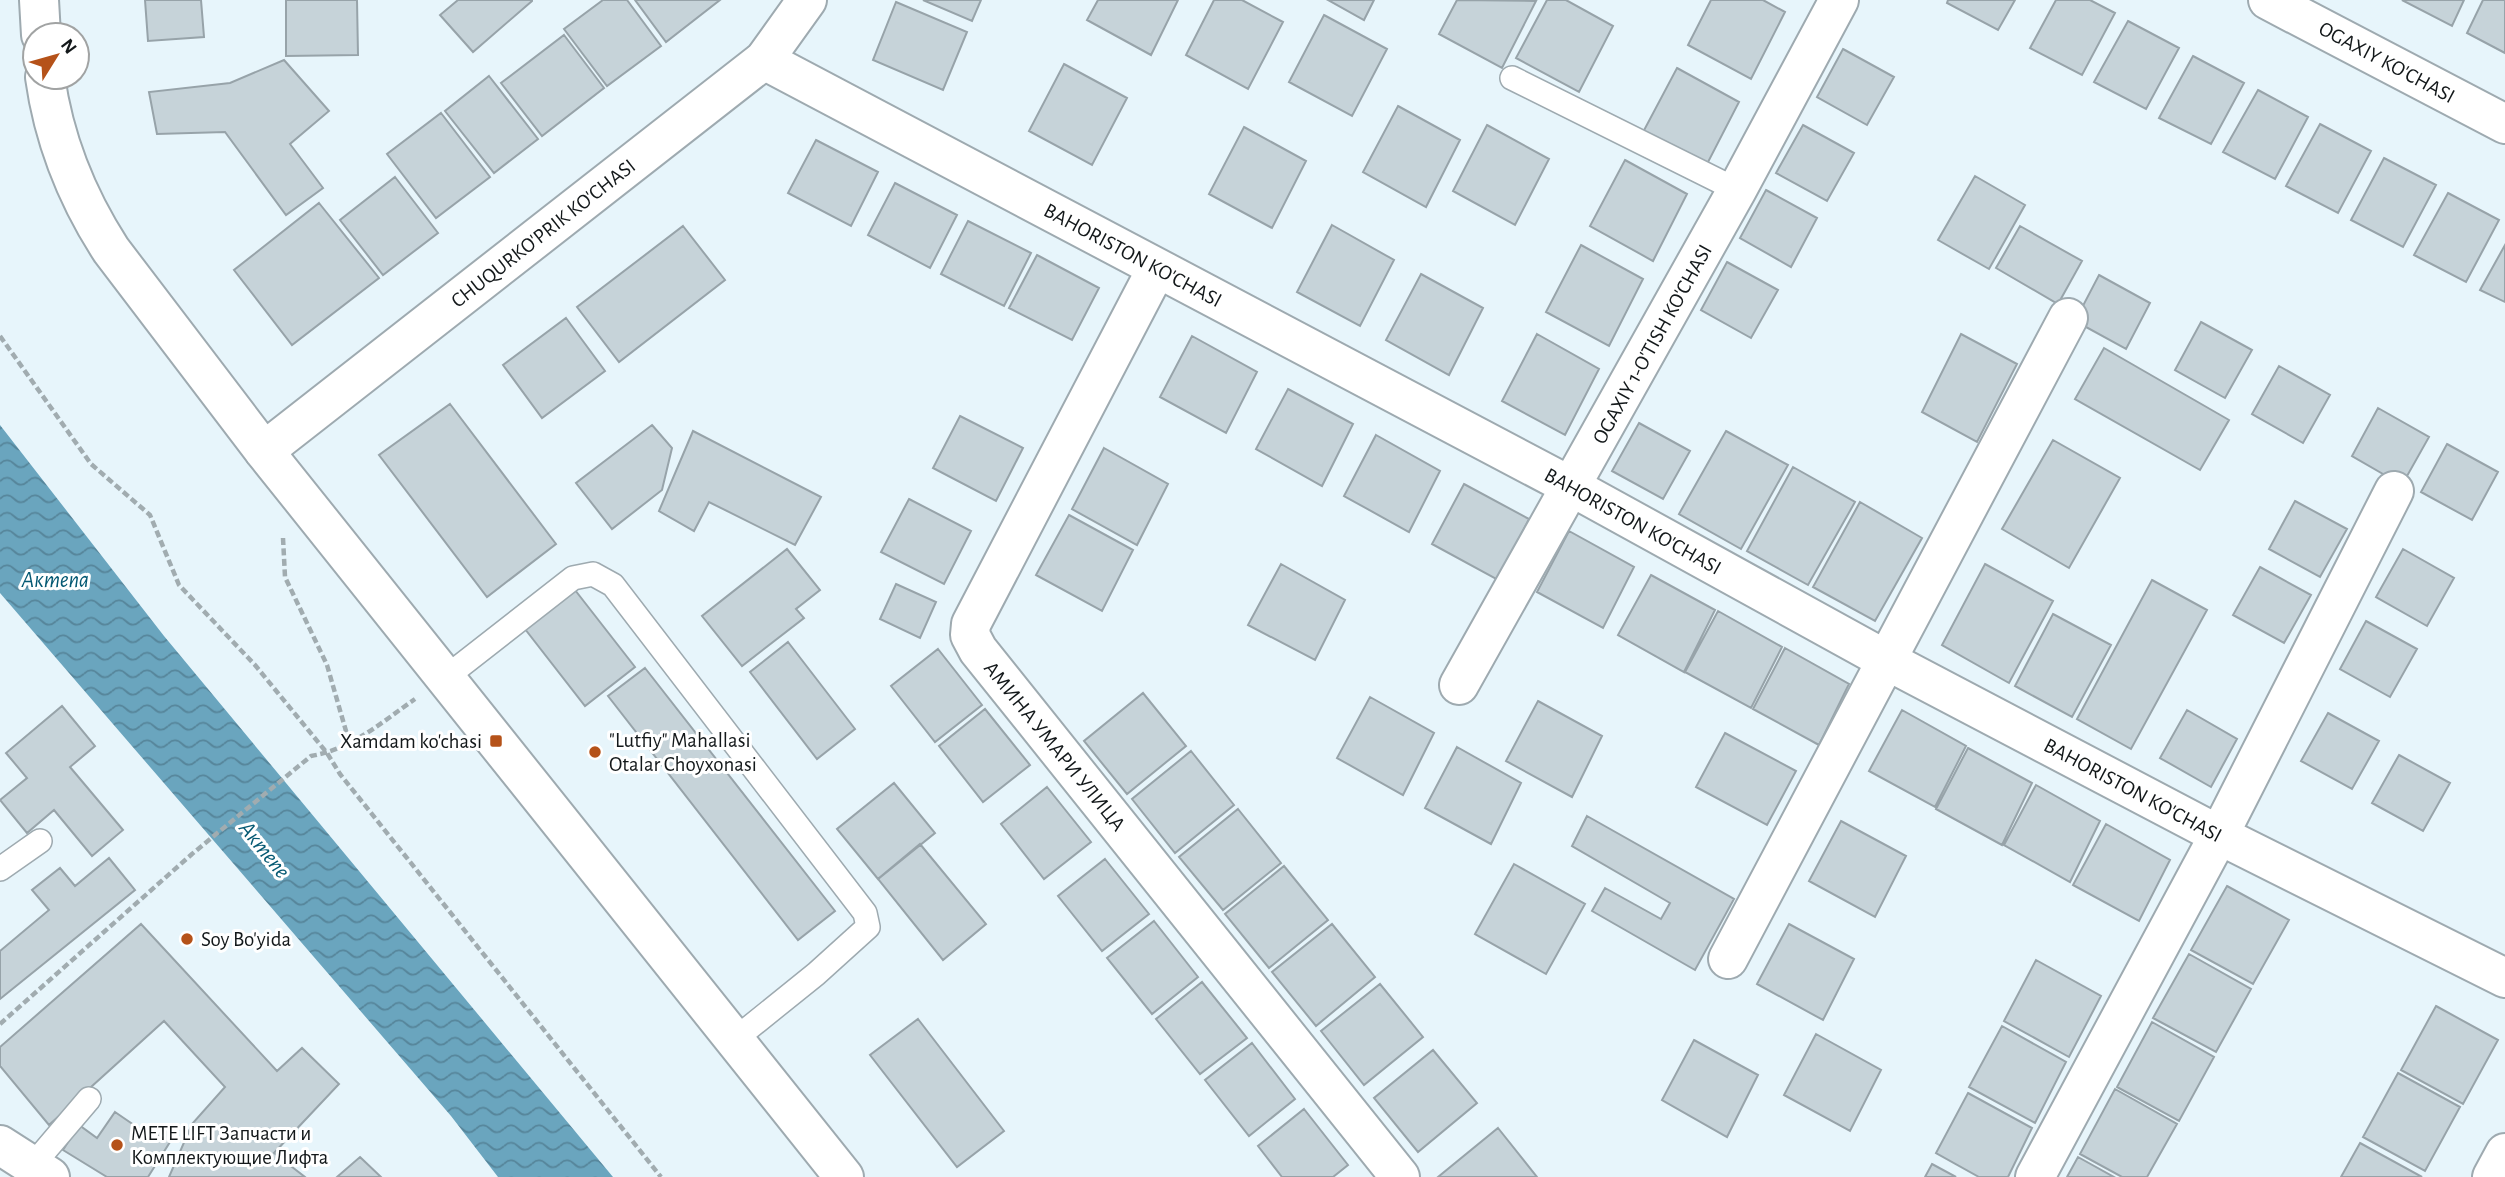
<svg xmlns="http://www.w3.org/2000/svg" width="2505" height="1177" font-family="'Alegreya Sans',sans-serif">
  <style>
    .water { fill: url(#water-waves) }
    .building { fill: #c6d3d9; stroke: #97a3a9; stroke-width: 2 }
    .lines { fill: none; stroke-linecap: round; stroke-linejoin: round }
    .service-casing { stroke: #9eaab0; stroke-width: 26 }
    .minor-casing { stroke: #9eaab0; stroke-width: 42 }
    .tertiary-casing { stroke: #9eaab0; stroke-width: 42 }
    .path { stroke: #a1acb0; stroke-width: 4.5; stroke-dasharray: 7 3.5; stroke-linecap: butt }
    .service { stroke: #fff; stroke-width: 23 }
    .minor { stroke: #fff; stroke-width: 38 }
    .tertiary { stroke: #fff; stroke-width: 38 }
    .poi-dot { fill: #b55219; stroke: #fff; stroke-width: 2.5 }
    .labels { text-anchor: middle; stroke-width: 6; stroke-linejoin: round; paint-order: stroke }
    .street-label { font-size: 21px; fill: #13181a; stroke: #fff }
    .poi-label { font-size: 21px; fill: #13181a; stroke: #fff; text-anchor: start }
    .water-label { font-size: 23px; font-style: italic; fill: #055973; stroke: #fff }
  </style>
  <defs>
    <pattern id="water-waves" width="16" height="10" patternUnits="userSpaceOnUse" patternTransform="scale(1.75)"><rect width="16" height="10" fill="#6aa5be"/><path d="M0 5q4-4 8 0t8 0" fill="none" stroke="#56859a"/></pattern>
  </defs>
  <rect width="100%" height="100%" fill="#e7f5fb"/>
  <!-- water -->
  <path class="water" d="M0 425 164 636 613 1177H498L451 1116 0 593Z"/>
  <!-- building -->
  <path class="building" d="M145 0H201L204 37 148 41Z
    M286 0H357L358 55 286 56Z
    M458 0H532V1L473 52 440 15Z
    M603 0H627L661 46 607 86 564 29Z
    M635 0H720L666 42Z
    M923 0H981L972 21Z
    M1098 0H1178L1151 55 1087 20Z
    M1214 0H1242L1283 22 1248 89 1186 55Z
    M1328 0H1374L1364 20Z
    M1457 0 1536 1 1502 68 1439 34Z
    M1547 0H1566L1613 26 1579 92 1516 58Z
    M1711 0H1763L1785 12 1751 79 1688 45Z
    M1948 0H2015L1998 30 1947 3Z
    M2056 0H2090L2115 13 2082 75 2030 48Z
    M2402 0H2464L2452 26Z
    M2483 0H2505V53L2467 33Z
    M896 2 967 32 943 90 873 60Z
    M1324 15 1387 49 1352 116 1289 82Z
    M2128 21 2179 48 2146 109 2094 82Z
    M564 35 604 88 542 136 501 83Z
    M1843 49 1894 77 1867 125 1817 97Z
    M2193 56 2244 83 2211 144 2159 118Z
    M284 60 329 111 290 144 323 188 286 215 225 132 157 134 149 92 230 83Z
    M1064 64 1127 98 1092 165 1029 131Z
    M1677 68 1739 102 1705 168 1642 134Z
    M489 76 538 139 494 173 445 111Z
    M2258 90 2308 117 2275 179 2223 152Z
    M1398 106 1460 140 1426 207 1363 172Z
    M441 113 490 177 436 218 387 154Z
    M2320 124 2371 151 2338 213 2286 186Z
    M1487 125 1549 159 1515 225 1453 191Z
    M1803 125 1854 153 1827 201 1776 173Z
    M1244 127 1306 161 1272 228 1209 194Z
    M816 140 878 172 851 226 788 193Z
    M2384 158 2436 185 2403 247 2351 220Z
    M1625 160 1687 194 1653 261 1590 226Z
    M1975 176 2025 205 1989 269 1938 240Z
    M395 177 438 233 383 275 340 220Z
    M895 183 957 215 930 268 868 235Z
    M1766 190 1817 218 1791 267 1740 238Z
    M2448 193 2499 220 2466 282 2414 255Z
    M319 203 379 278 292 345 234 270Z
    M968 221 1031 253 1004 306 941 274Z
    M1332 225 1394 260 1360 326 1297 292Z
    M683 226 725 280 619 362 577 307Z
    M2020 226 2082 261 2058 304 1996 268Z
    M1581 245 1643 279 1609 346 1546 312Z
    M2505 245V302L2480 290Z
    M1037 255 1099 288 1072 340 1009 308Z
    M1727 262 1778 290 1751 338 1701 310Z
    M1421 274 1483 308 1449 375 1386 340Z
    M2099 275 2150 303 2126 349 2075 321Z
    M566 318 605 371 542 418 503 365Z
    M2201 322 2252 350 2225 398 2175 370Z
    M1537 334 1599 369 1565 435 1502 401Z
    M1961 334 2017 364 1977 442 1922 412Z
    M1192 336 1257 372 1226 433 1160 397Z
    M2104 348 2229 420 2200 470 2075 399Z
    M2279 366 2330 395 2303 443 2252 414Z
    M1288 389 1353 424 1322 486 1256 449Z
    M450 404 556 544 487 597 379 455Z
    M2378 408 2429 437 2402 485 2352 456Z
    M960 416 1023 448 996 501 933 468Z
    M1639 423 1690 451 1663 499 1612 471Z
    M652 425 672 448 662 490 612 529 576 483Z
    M693 431 821 497 795 545 709 502 694 531 659 511Z
    M1726 431 1788 465 1741 549 1679 514Z
    M1376 435 1440 471 1409 532 1344 496Z
    M2053 440 2120 478 2069 568 2002 529Z
    M2447 444 2498 472 2472 520 2421 492Z
    M1104 448 1168 484 1137 545 1072 509Z
    M1793 467 1855 502 1808 585 1747 551Z
    M1464 484 1529 519 1498 580 1432 544Z
    M909 499 971 531 944 584 881 552Z
    M2295 501 2347 529 2320 577 2269 549Z
    M1860 502 1922 538 1875 621 1813 587Z
    M1069 515 1133 550 1102 611 1036 575Z
    M1569 531 1634 567 1603 628 1537 592Z
    M787 549 820 590 796 609 804 618 742 666 702 616Z
    M2403 549 2454 578 2427 626 2376 597Z
    M1281 564 1345 600 1315 660 1248 625Z
    M1985 564 2053 601 2009 683 1942 645Z
    M2260 567 2311 595 2284 643 2233 615Z
    M1651 575 1715 610 1684 672 1618 635Z
    M2152 580 2207 610 2131 749 2077 719Z
    M896 584 936 602 920 638 880 619Z
    M575 590 635 667 585 706 525 629Z
    M1718 611 1782 647 1751 708 1685 672Z
    M2053 614 2111 645 2072 717 2015 686Z
    M2366 621 2417 649 2390 697 2340 669Z
    M788 642 855 729 817 759 750 672Z
    M1785 648 1849 684 1819 745 1753 709Z
    M938 649 982 705 935 742 891 686Z
    M645 668 835 911 798 940 608 696Z
    M1143 693 1186 746 1127 794 1084 741Z
    M1370 697 1434 733 1403 795 1337 758Z
    M1538 701 1602 736 1572 797 1506 761Z
    M62 706 95 746 70 767 123 830 92 856 54 810 27 833 0 800 27 778 6 753Z
    M985 709 1030 765 983 802 939 746Z
    M1902 710 1966 746 1935 807 1869 771Z
    M2187 710 2237 739 2211 787 2160 758Z
    M2328 713 2379 741 2352 789 2301 761Z
    M1725 733 1796 771 1767 825 1696 787Z
    M1457 747 1521 783 1491 844 1425 808Z
    M1968 748 2032 783 2002 845 1936 809Z
    M1191 751 1234 805 1175 853 1132 799Z
    M2399 755 2450 783 2423 831 2372 803Z
    M894 783 935 833 878 879 837 829Z
    M2036 785 2100 821 2070 882 2004 845Z
    M1047 787 1091 842 1044 879 1001 824Z
    M1238 809 1281 863 1223 910 1179 857Z
    M1587 816 1734 899 1695 970 1592 911 1605 888 1661 919 1670 903 1572 846Z
    M1841 821 1906 856 1875 917 1809 881Z
    M2106 824 2170 860 2139 921 2073 885Z
    M920 844 986 924 943 960 878 879Z
    M109 858 135 890 0 999V951L49 910 32 890 60 868 75 886Z
    M1105 859 1149 914 1102 951 1058 896Z
    M1514 864 1585 904 1546 974 1475 934Z
    M1284 866 1328 920 1269 968 1225 914Z
    M2227 886 2289 920 2253 984 2191 950Z
    M1154 921 1198 977 1152 1014 1107 958Z
    M141 924 277 1071 302 1048 339 1084 274 1153 305 1177H169L192 1124 225 1087 164 1021 49 1125 0 1066V1047Z
    M1332 924 1375 977 1316 1026 1272 972Z
    M1789 924 1854 959 1823 1020 1757 984Z
    M2189 954 2251 989 2216 1052 2153 1018Z
    M2036 960 2101 996 2069 1057 2004 1021Z
    M1202 982 1247 1038 1200 1074 1156 1019Z
    M1380 984 1423 1037 1364 1085 1321 1031Z
    M2436 1006 2498 1040 2463 1104 2401 1070Z
    M918 1019 1004 1131 957 1167 870 1055Z
    M2152 1022 2214 1057 2179 1121 2117 1087Z
    M2002 1026 2066 1062 2035 1123 1969 1087Z
    M1816 1034 1881 1070 1850 1131 1784 1095Z
    M1694 1040 1758 1075 1727 1137 1662 1100Z
    M1252 1043 1295 1099 1249 1136 1205 1080Z
    M1433 1050 1477 1103 1418 1152 1374 1098Z
    M2398 1073 2460 1107 2425 1171 2363 1137Z
    M2115 1089 2177 1124 2147 1177H2122L2080 1154Z
    M1968 1093 2032 1128 2008 1177H1979L1936 1153Z
    M1304 1109 1348 1165 1333 1177H1282L1258 1146Z
    M115 1112 156 1140 164 1127 175 1134 148 1177H107L63 1150 79 1125 97 1138Z
    M1498 1128 1537 1177H1438Z
    M2360 1143 2422 1177H2341Z
    M360 1157 381 1177H337Z
    M2078 1157 2114 1177H2067Z
    M1932 1164 1956 1177H1925Z"/>
  <g class="lines">
    <!-- service casing -->
    <g class="service-casing">
      <path id="service" d="M1512 78 1737 190
        M445 678 573 578 593 574 613 585 865 913 868 927 816 974 734 1040
        M0 869 40 841
        M32 1166 89 1099"/>
    </g>
    <!-- minor casing -->
    <g class="minor-casing">
      <path id="minor" d="M39 0 41 35
        M2268 0 2505 124
        M764 60 1572 487 1886 660 2219 835 2505 978
        M45 77C54 141 76 196 111 250L264 451
        M1157 268 971 624 970 635 978 650 1400 1177
        M1459 685 1737 190 1839 0
        M1728 959 2068 318
        M2035 1177 2219 835 2394 491
        M2492 1177 2505 1153"/>
    </g>
    <!-- tertiary casing -->
    <g class="tertiary-casing">
      <path id="tertiary" d="M807 0 764 60 264 451 844 1177
        M0 1145 50 1177"/>
    </g>
    <!-- path -->
    <path class="path" d="M0 336 91 464 150 515 179 585 255 665 327 753 340 774 661 1177
      M283 538 285 577 327 665 350 745
      M0 1024 192 854 311 756C352 749 382 722 415 699"/>
    <!-- service -->
    <use href="#service" class="service"/>
    <!-- minor -->
    <use href="#minor" class="minor"/>
    <!-- tertiary -->
    <use href="#tertiary" class="tertiary"/>
  </g>
  <!-- markers -->
  <g class="poi-dot">
    <rect x="489" y="734" width="14" height="14" rx="3.5"/>
    <circle cx="595" cy="752" r="7"/>
    <circle cx="187" cy="939" r="7"/>
    <circle cx="117" cy="1145" r="7"/>
  </g>
  <g class="labels">
    <!-- street labels -->
    <g class="street-label">
      <text transform="translate(2387 62) rotate(28)" y="7">OGAXIY KO'CHASI</text>
      <text transform="translate(543 233) rotate(-38)" y="7">CHUQURKO'PRIK KO'CHASI</text>
      <text transform="translate(1133 255) rotate(28)" y="7">BAHORISTON KO'CHASI</text>
      <text transform="translate(1652 344) rotate(-61)" y="7">OGAXIY 1-O'TISH KO'CHASI</text>
      <text transform="translate(1633 521) rotate(29)" y="7">BAHORISTON KO'CHASI</text>
      <text transform="translate(1055 746) rotate(51)" y="7">АМИНА УМАРИ УЛИЦА</text>
      <text transform="translate(2133 790) rotate(28)" y="7">BAHORISTON KO'CHASI</text>
    </g>
    <!-- poi labels -->
    <g class="poi-label">
      <text x="609" y="747">"Lutfiy" Mahallasi<tspan x="609" dy="24">Otalar Choyxonasi</tspan></text>
      <text x="482" y="748" text-anchor="end">Xamdam ko'chasi</text>
      <text x="201" y="946">Soy Bo'yida</text>
      <text x="131" y="1140">METE LIFT Запчасти и<tspan x="131" dy="24">Комплектующие Лифта</tspan></text>
    </g>
    <!-- water labels -->
    <g class="water-label">
      <text x="55" y="587">Актепа</text>
      <text transform="translate(265 849) rotate(51)" y="8">Актепе</text>
    </g>
  </g>
  <!-- north arrow -->
  <g transform="translate(56 56) rotate(53)"><circle r="33" fill="#ffffff" stroke="#a1a3a3" stroke-width="2"/>
  <path d="M0-5L12 26L0 18L-12 26Z" fill="#b55219"/>
  <text y="-10" font-size="19" font-weight="bold" text-anchor="middle" fill="#13181a">N</text>
  </g>
</svg>
